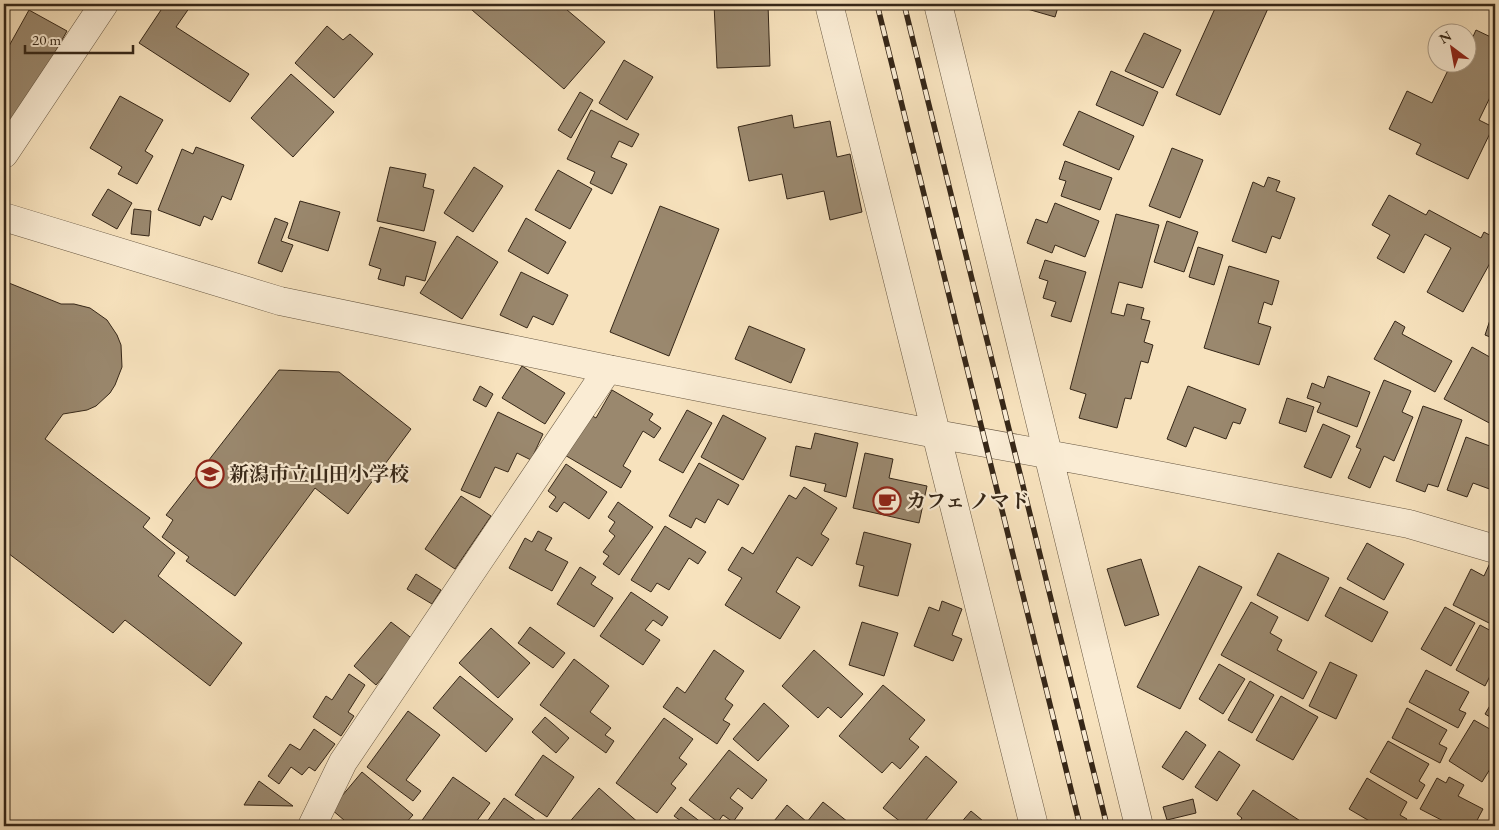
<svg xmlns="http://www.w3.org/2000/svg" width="1499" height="830" font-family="'EB Garamond','Noto Serif JP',serif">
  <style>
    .building { fill: #9a886e; stroke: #362718 }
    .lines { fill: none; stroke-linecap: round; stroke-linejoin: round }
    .minor-casing { stroke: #665641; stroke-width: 29 }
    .minor { stroke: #faecd4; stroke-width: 28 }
    .rail-casing { stroke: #362718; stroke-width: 5.5 }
    .rail { stroke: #faecd4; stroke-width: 4; stroke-dasharray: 11; stroke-linecap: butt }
    .labels { text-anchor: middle; stroke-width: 4.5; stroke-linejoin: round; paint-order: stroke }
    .poi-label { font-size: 20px; font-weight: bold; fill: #362718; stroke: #faecd4; text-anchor: start }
  </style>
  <rect width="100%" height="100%" fill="#f7e2bd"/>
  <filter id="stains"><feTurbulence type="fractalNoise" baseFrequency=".004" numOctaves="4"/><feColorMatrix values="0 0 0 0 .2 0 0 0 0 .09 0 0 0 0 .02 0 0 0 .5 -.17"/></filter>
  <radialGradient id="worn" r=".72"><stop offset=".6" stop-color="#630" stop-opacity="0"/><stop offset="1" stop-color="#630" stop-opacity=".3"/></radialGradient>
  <!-- building -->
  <path class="building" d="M165 4H192L176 27 249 74 230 102 139 43Z
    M465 4H560L605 42 564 89Z
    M714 4H768L770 66 717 68Z
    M1018 4H1059L1055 17 1017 6Z
    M1217 4H1270L1220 115 1176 95Z
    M29 10 67 31 15 123 4 117V55Z
    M327 26 343 40 350 34 373 54 334 98 295 63Z
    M1476 30 1495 39V87L1479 120 1493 127 1468 179 1416 154 1421 144 1389 129 1407 91 1432 103 1452 62H1466V39L1471 41Z
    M1144 33 1181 50 1163 88 1125 71Z
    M624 60 653 77 627 120 599 103Z
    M1111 71 1158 92 1143 126 1096 105Z
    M291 74 334 112 293 157 251 118Z
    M580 92 593 100 571 138 558 130Z
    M120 96 163 120 145 151 153 156 137 184 118 174 122 167 90 148Z
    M591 110 639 134 632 147 619 141 611 157 627 164 612 194 590 183 595 172 567 159Z
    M1079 111 1134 136 1119 170 1063 145Z
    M792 115 794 128 830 121 837 157 850 154 862 212 830 220 824 191 787 199 782 174 749 181 738 127Z
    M196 147 244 165 231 200 222 196 212 220 204 216 200 226 158 210 182 149 193 154Z
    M1172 148 1203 160 1180 218 1149 206Z
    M1065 161 1112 178 1100 210 1061 196 1066 181 1059 179Z
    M390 167 426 174 423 187 434 190 424 231 377 221Z
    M474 167 503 186 473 232 444 213Z
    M558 170 592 189 570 229 535 210Z
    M1268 177 1280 181 1276 191 1295 198 1280 239 1272 236 1266 253 1232 241 1253 182 1264 187Z
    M108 189 132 203 117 229 92 215Z
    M1389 195 1426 215 1429 210 1481 238 1484 232 1495 238V254L1463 312 1427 292 1451 248 1425 234 1404 273 1377 258 1390 235 1372 225Z
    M300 201 340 212 328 251 288 238Z
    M1055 203 1099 221 1085 257 1055 245 1052 253 1027 243 1036 219 1047 223Z
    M660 206 719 229 669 356 610 332Z
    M134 209 151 211 149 236 131 234Z
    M1116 214 1159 225 1142 288 1119 282 1111 313 1124 316 1127 304 1144 308 1141 319 1150 321 1144 342 1153 345 1148 363 1141 361 1131 399 1125 398 1117 428 1079 418 1086 394 1070 389Z
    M275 218 288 223 281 241 293 245 282 272 258 263Z
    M526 218 566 242 548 274 508 251Z
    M1167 221 1198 232 1184 272 1154 262Z
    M380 227 436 242 425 281 406 276 404 286 378 279 381 269 369 265Z
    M457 236 498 262 462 319 420 293Z
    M1198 247 1223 255 1214 285 1189 277Z
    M1045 260 1086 272 1071 322 1051 316 1056 302 1043 298 1048 281 1039 278Z
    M1229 266 1279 281 1272 305 1264 302 1258 323 1271 327 1259 365 1204 348Z
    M521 272 568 295 553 325 533 316 527 328 500 315Z
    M4 281 61 304H74L90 308 107 320 117 335 121 345 122 367 115 385 110 393 96 406 87 410 63 414 45 439 150 518 143 527 175 553 158 576 242 643 210 686 125 620 113 633 4 550Z
    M1495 305V339L1485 335Z
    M1395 321 1405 327 1402 334 1452 361 1435 392 1374 359Z
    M749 326 805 349 791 383 735 359Z
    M1472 347 1495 360V426L1444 399Z
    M522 366 565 393 545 424 502 398Z
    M279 370 339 372 411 429 348 514 315 488 235 596 186 561 189 557 162 537 173 520 166 515Z
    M1328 376 1370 392 1357 427 1317 412 1321 403 1307 398 1312 383 1324 388Z
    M1384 380 1411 391 1402 412 1413 417 1394 461 1384 456 1370 488 1348 478 1361 449 1356 447Z
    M480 386 493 394 486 407 473 400Z
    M1188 386 1246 409 1240 424 1233 422 1226 439 1194 427 1186 447 1167 439Z
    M612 390 653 414 649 420 661 428 654 438 643 431 623 466 631 471 621 488 563 454 587 413 596 418Z
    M1287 398 1314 407 1306 432 1279 423Z
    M1423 406 1462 420 1438 487 1428 484 1425 492 1396 481Z
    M687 410 712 423 683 473 659 460Z
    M498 412 543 434 531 460 517 453 508 472 495 467 480 498 461 490Z
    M723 415 766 438 743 480 701 457Z
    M1323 424 1350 436 1331 478 1304 467Z
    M815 433 858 443 846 497 824 491 826 484 790 476 796 446 811 449Z
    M1466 437 1495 448V491L1473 483 1467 497 1447 490Z
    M865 453 893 459 889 478 927 486 919 523 853 508Z
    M699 463 739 485 728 505 718 499 705 523 696 518 691 528 669 516Z
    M566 464 607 492 589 519 564 502 557 512 549 507 556 497 548 491Z
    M804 487 837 508 821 534 829 539 812 566 797 557 776 592 800 607 780 639 725 605 742 578 728 570 742 547 753 554 789 495 796 499Z
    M461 496 491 516 455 569 425 549Z
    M618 502 653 527 619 575 603 564 609 556 603 552 615 536 609 531 615 522 608 517Z
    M665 526 706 552 698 564 689 558 669 590 657 583 651 592 631 580Z
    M538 531 552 538 545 550 568 562 552 591 509 568 525 538 532 542Z
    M864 532 911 544 898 596 859 586 864 566 856 564Z
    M1367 543 1404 564 1384 600 1347 579Z
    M1278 553 1329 578 1308 621 1257 595Z
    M1141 559 1159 615 1125 626 1107 569Z
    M1490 563 1495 566V626L1453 605 1471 569 1484 576Z
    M1199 566 1242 587 1180 709 1137 687Z
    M580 567 596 577 591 584 613 598 594 627 557 604Z
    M416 574 441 590 432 604 407 589Z
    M1340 587 1388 612 1372 642 1325 616Z
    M631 592 668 617 662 626 653 620 645 630 660 640 643 665 600 636Z
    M942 601 962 609 952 635 962 639 953 661 914 646 929 607 939 611Z
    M1251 602 1278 617 1270 633 1282 640 1277 650 1317 672 1303 699 1221 655Z
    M1445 607 1475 623 1451 666 1421 649Z
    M391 622 414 640 376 685 354 666Z
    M862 622 898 633 884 676 849 665Z
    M1480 625 1495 633V666L1485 686 1456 670Z
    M530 627 565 653 553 668 518 643Z
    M491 628 530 663 498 698 459 663Z
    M714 650 744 671 725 699 733 705 723 720 730 724 717 744 663 707 677 687 685 693Z
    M814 650 863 694 841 718 828 707 818 718 782 686Z
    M574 659 609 686 590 712 611 728 605 735 614 741 606 753 540 705Z
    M1330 662 1357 675 1336 719 1309 706Z
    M1219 664 1245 679 1223 714 1199 699Z
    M1426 670 1469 692 1459 710 1466 713 1458 728 1409 702Z
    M349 674 365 685 348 712 354 716 341 736 313 717 326 696 332 700Z
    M460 676 513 719 486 752 433 708Z
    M1250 681 1274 695 1252 733 1228 720Z
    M883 685 925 720 909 739 919 747 900 769 892 762 882 773 839 736Z
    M1281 696 1318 717 1293 760 1256 740Z
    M1495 697V720L1485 714Z
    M764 703 789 726 758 761 733 739Z
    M1407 708 1447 730 1439 744 1447 748 1440 763 1392 738Z
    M408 711 440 735 406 780 421 791 413 801 367 767Z
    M545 717 569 738 556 753 532 732Z
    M664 718 693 739 679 758 687 764 671 784 676 788 657 813 616 783Z
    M1474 720 1495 732V761L1482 782 1449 761Z
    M314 729 335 744 315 771 309 767 302 775 291 767 279 784 268 776 290 744 300 750Z
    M1186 731 1206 745 1183 780 1162 767Z
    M1388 741 1429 764 1419 781 1425 785 1417 799 1370 772Z
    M729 750 767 780 752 799 738 788 730 798 743 808 733 822 723 815 718 822 689 800Z
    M1219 751 1240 765 1217 801 1195 787Z
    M543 755 574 777 547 817 515 795Z
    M926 756 957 782 921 826H906L883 808Z
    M362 772 413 815 403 826H351L331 809Z
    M453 777 490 803 473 826H418Z
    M1449 777 1464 785 1458 796 1483 809 1474 826H1453L1420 809 1437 778 1446 783Z
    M1367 778 1407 802 1400 815 1407 819 1402 826H1378L1349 809Z
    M259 781 293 806 244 805Z
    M599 788 640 824 639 826H566Z
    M1253 790 1308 826H1236L1242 818 1237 814Z
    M504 798 535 820 531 826H484Z
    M1193 799 1196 813 1167 820 1163 807Z
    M823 802 848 822 845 826H770L787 805 807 822Z
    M681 807 706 826H688L674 816Z
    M971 811 989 826H958Z"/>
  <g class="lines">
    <!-- minor casing -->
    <g class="minor-casing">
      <path id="minor" d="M829 4 1034 826
        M938 4 1139 826
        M4 154 104 4
        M4 217 280 301 608 369 936 434 1085 461 1409 524 1495 549
        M312 826 343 762 608 369"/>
    </g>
    <!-- minor -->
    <use href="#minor" class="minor"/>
    <!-- rail casing -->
    <g class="rail-casing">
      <path id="rail" d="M877 4 1080 826
        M904 4 1107 826"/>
    </g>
    <!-- rail -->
    <use href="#rail" class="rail"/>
  </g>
  <!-- icons -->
  <defs>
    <g id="school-ring" transform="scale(1.4375)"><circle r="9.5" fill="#faecd4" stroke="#8f2418" stroke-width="1.5"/><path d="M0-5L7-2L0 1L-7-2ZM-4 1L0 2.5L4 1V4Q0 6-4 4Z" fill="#8f2418"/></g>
    <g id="cafe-ring" transform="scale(1.4375)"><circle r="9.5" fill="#faecd4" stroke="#8f2418" stroke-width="1.5"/><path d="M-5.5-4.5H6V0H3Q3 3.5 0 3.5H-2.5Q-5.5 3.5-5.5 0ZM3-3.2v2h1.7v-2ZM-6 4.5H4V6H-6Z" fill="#8f2418"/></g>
  </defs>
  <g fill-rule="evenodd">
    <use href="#school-ring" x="210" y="474"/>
    <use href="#cafe-ring" x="887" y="501"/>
  </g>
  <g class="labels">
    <!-- poi labels -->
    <g class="poi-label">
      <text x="229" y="481">新潟市立山田小学校</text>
      <text x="906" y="508">カフェ ノマド</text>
    </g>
  </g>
  <!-- margin -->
  <rect width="1499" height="830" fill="none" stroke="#f7e2bd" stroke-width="20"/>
  <rect x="5" y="5" width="1489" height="820" fill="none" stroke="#362718" stroke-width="2.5"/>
  <rect x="10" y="10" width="1479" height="810" fill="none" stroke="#362718"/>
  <!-- north arrow -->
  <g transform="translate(1452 48) rotate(328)"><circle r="24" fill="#faecd4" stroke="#ac9d89"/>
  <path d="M0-4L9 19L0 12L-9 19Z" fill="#8f2418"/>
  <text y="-8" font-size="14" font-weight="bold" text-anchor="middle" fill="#362718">N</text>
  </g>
  <!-- scale -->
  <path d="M25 45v8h108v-8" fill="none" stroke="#362718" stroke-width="2.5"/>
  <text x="32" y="45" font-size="15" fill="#362718" stroke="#faecd4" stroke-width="4" paint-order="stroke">20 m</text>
  <rect width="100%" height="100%" filter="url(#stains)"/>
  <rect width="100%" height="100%" fill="url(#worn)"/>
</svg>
